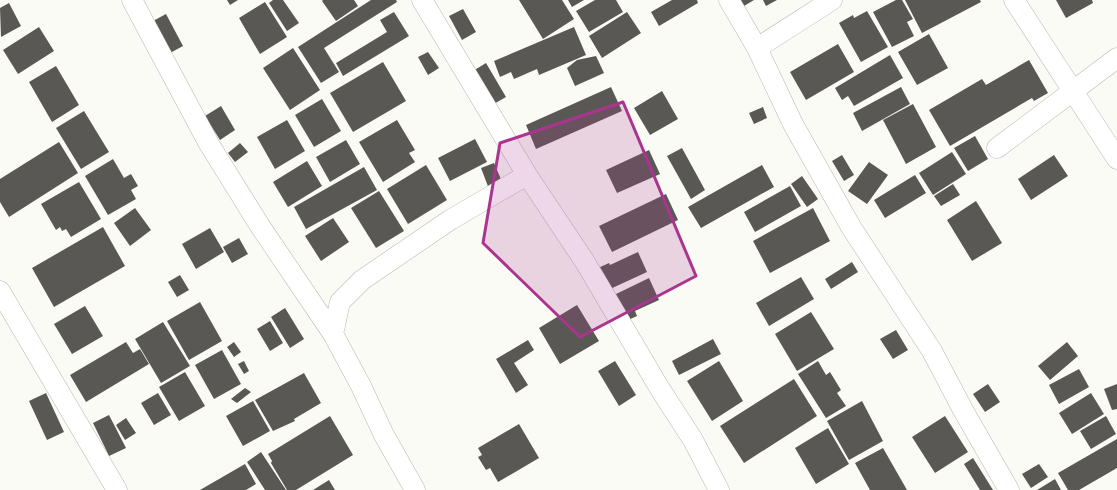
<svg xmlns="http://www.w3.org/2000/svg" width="1117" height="490" font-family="'Work Sans',sans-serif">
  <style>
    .building { fill: #595854 }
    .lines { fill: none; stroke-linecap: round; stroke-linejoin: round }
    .street-casing { stroke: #b6b6b1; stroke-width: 21 }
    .street { stroke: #fff; stroke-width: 20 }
    .marked { fill: #a9358f; fill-opacity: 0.2; stroke: #a9358f; stroke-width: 3; stroke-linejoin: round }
  </style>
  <rect width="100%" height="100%" fill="#fbfbf6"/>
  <!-- building -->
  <path class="building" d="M227 0H238L230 5Z
    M273 0H283L299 23 287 31 269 3Z
    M323 0H354L358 6 336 21 322 1Z
    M371 0H396L397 2 324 48 339 72 321 83 298 47Z
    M519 0H562L574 19 543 39Z
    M568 0H584L572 7Z
    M595 0H616L623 12 589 32 576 11Z
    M672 0H697L698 3 659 26 651 12Z
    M733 0H754L739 9Z
    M763 0H777L766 6Z
    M896 0H902L913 19 907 22 914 36 892 47 873 12Z
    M905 0H980L981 2 922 33Z
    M1056 0H1092L1093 3 1066 18Z
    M265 2 287 37 260 54 239 18Z
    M9 3 21 26 1 37 0 8Z
    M463 9 476 32 462 40 449 16Z
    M867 11 888 47 861 62 839 23 853 15 854 18Z
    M394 12 409 36 343 76 336 63 387 32 380 20Z
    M627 12 641 33 602 58 589 36Z
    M166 14 183 46 170 53 153 21Z
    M39 27 54 51 18 74 3 50Z
    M574 27 586 55 539 75 537 69 514 79 511 72 500 77 494 61Z
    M929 34 948 68 917 85 898 52Z
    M838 44 854 72 806 100 790 72Z
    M293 48 320 90 290 110 263 68Z
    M428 52 439 68 428 75 418 57Z
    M890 55 903 78 854 106 848 96 842 100 835 88Z
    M596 56 604 73 575 86 567 68 577 60Z
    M1029 60 1048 93 1034 101 1032 98 950 146 929 110 982 79 986 85Z
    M383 62 406 101 353 132 330 93Z
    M486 63 506 97 492 105 473 71Z
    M56 66 79 105 52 122 29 82Z
    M611 87 622 111 536 149 526 125Z
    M901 87 910 104 862 131 853 113Z
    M662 91 678 119 650 135 634 108Z
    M322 99 341 131 314 147 295 115Z
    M913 104 936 147 906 164 883 120Z
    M221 106 235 130 220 140 205 116Z
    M763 107 767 118 754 124 749 113Z
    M84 111 109 152 81 169 56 128Z
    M287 120 305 151 275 169 257 137Z
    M397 120 415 150 409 153 415 162 383 182 359 142Z
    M975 136 988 159 968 171 954 148Z
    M475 139 487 162 450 181 438 158Z
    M346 140 360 164 330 182 316 157Z
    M59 142 78 173 9 217 0 202V179Z
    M240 143 248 152 235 162 228 153Z
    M682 148 705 190 691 199 667 156Z
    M649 150 660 174 617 193 606 170Z
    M952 152 966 174 933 195 919 173Z
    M842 155 854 175 844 181 832 161Z
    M1054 155 1068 176 1031 200 1018 179Z
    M113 159 124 178 131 174 138 186 131 190 136 199 108 215 85 176Z
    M307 161 322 186 288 207 273 182Z
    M869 162 888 175 867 204 848 191Z
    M494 163 503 184 489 189 481 168Z
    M426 165 447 200 408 224 387 189Z
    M762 165 774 187 701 228 688 207Z
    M364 167 377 190 306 229 294 207Z
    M915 175 926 193 885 218 874 200Z
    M802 176 818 199 807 207 791 184Z
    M79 182 101 219 71 237 66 229 62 231 60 227 56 230 41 204Z
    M953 184 960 195 941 206 934 196Z
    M790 186 801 206 755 232 744 212Z
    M379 191 404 231 376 248 351 208Z
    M666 194 678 220 612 252 599 226Z
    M976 201 1002 243 972 261 947 220Z
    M135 208 151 230 130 246 114 223Z
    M813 208 830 241 770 273 753 241Z
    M333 218 349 242 321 261 305 236Z
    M103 227 125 266 54 307 32 268Z
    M210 228 224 252 196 269 182 244Z
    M239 238 248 254 232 263 223 247Z
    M638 252 647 272 608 290 598 268 609 263 610 265Z
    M852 262 858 272 831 289 825 279Z
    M180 275 189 290 177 297 168 282Z
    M801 277 814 299 769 326 756 303Z
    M649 278 659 300 635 311 637 316 626 321 614 295Z
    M200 302 222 341 189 360 167 321Z
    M577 305 599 341 560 364 539 328Z
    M85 306 103 336 72 354 54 324Z
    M285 308 304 339 290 348 271 317Z
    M811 312 834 349 797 371 775 334Z
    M270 321 283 343 270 351 257 329Z
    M163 322 190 366 161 383 135 339Z
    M896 330 908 350 893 359 880 339Z
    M713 339 721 354 679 375 672 361Z
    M528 340 534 350 514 363 528 385 516 393 496 359Z
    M126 342 133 353 140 349 149 364 86 402 70 375Z
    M234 342 241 352 234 357 227 347Z
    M1067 342 1078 356 1050 380 1038 366Z
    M222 350 241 384 214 399 195 365Z
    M244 361 249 371 244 374 238 364Z
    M615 361 636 395 619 406 598 371Z
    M719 361 743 401 712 421 687 381Z
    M818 361 826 375 830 372 841 390 837 393 846 406 826 418 798 374Z
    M1079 369 1089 387 1059 404 1049 385Z
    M185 372 205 406 179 421 159 387Z
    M304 373 321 403 294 419 295 421 273 431 255 400Z
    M794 379 817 416 744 463 720 426Z
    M988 384 1000 402 985 412 973 394Z
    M1117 384V409L1112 410 1104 389Z
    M245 388 251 392 237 403 231 399Z
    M46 393 64 432 47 440 29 401Z
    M158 393 171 415 154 425 141 403Z
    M1091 393 1104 414 1072 434 1059 413Z
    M253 401 270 431 243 446 226 416Z
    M862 401 883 441 849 460 827 421Z
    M109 415 126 448 109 456 93 423Z
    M330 416 353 455 296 490H287L271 463 272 461 268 454Z
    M945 416 968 452 935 473 912 437Z
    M1106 416 1116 434 1091 449 1080 431Z
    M126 418 136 433 125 440 116 425Z
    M519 424 539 458 498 482 490 468 486 470 478 457 482 455 478 448Z
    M828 428 849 464 816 484 795 448Z
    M1117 439V468L1079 490H1068L1058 473Z
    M883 448 907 490H870L855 463Z
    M261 452 286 490H265L247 462Z
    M973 458 993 490H980L964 464Z
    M245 464 256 484 246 490H200Z
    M1039 464 1048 477 1031 488 1022 474Z
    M1055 479 1061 490H1037Z
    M329 480 335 490H313Z"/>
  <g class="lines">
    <!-- street casing -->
    <g class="street-casing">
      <path id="street" d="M132 0 209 144 260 226 333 334 361 386 384 435 415 490
        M422 0 527 175 585 262 660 389 693 440 719 490
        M729 0 757 48 793 124 851 227 932 351 963 410 1009 490
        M1014 0 1117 159
        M757 48 832 0
        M997 148 1117 58
        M0 291 117 490
        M333 334 340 302 362 280 450 220 527 175"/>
    </g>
    <!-- street -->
    <use href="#street" class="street"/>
  </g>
  <!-- marked area -->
  <path class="marked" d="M623 102 696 276 580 337 483 243 500 143Z"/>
</svg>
